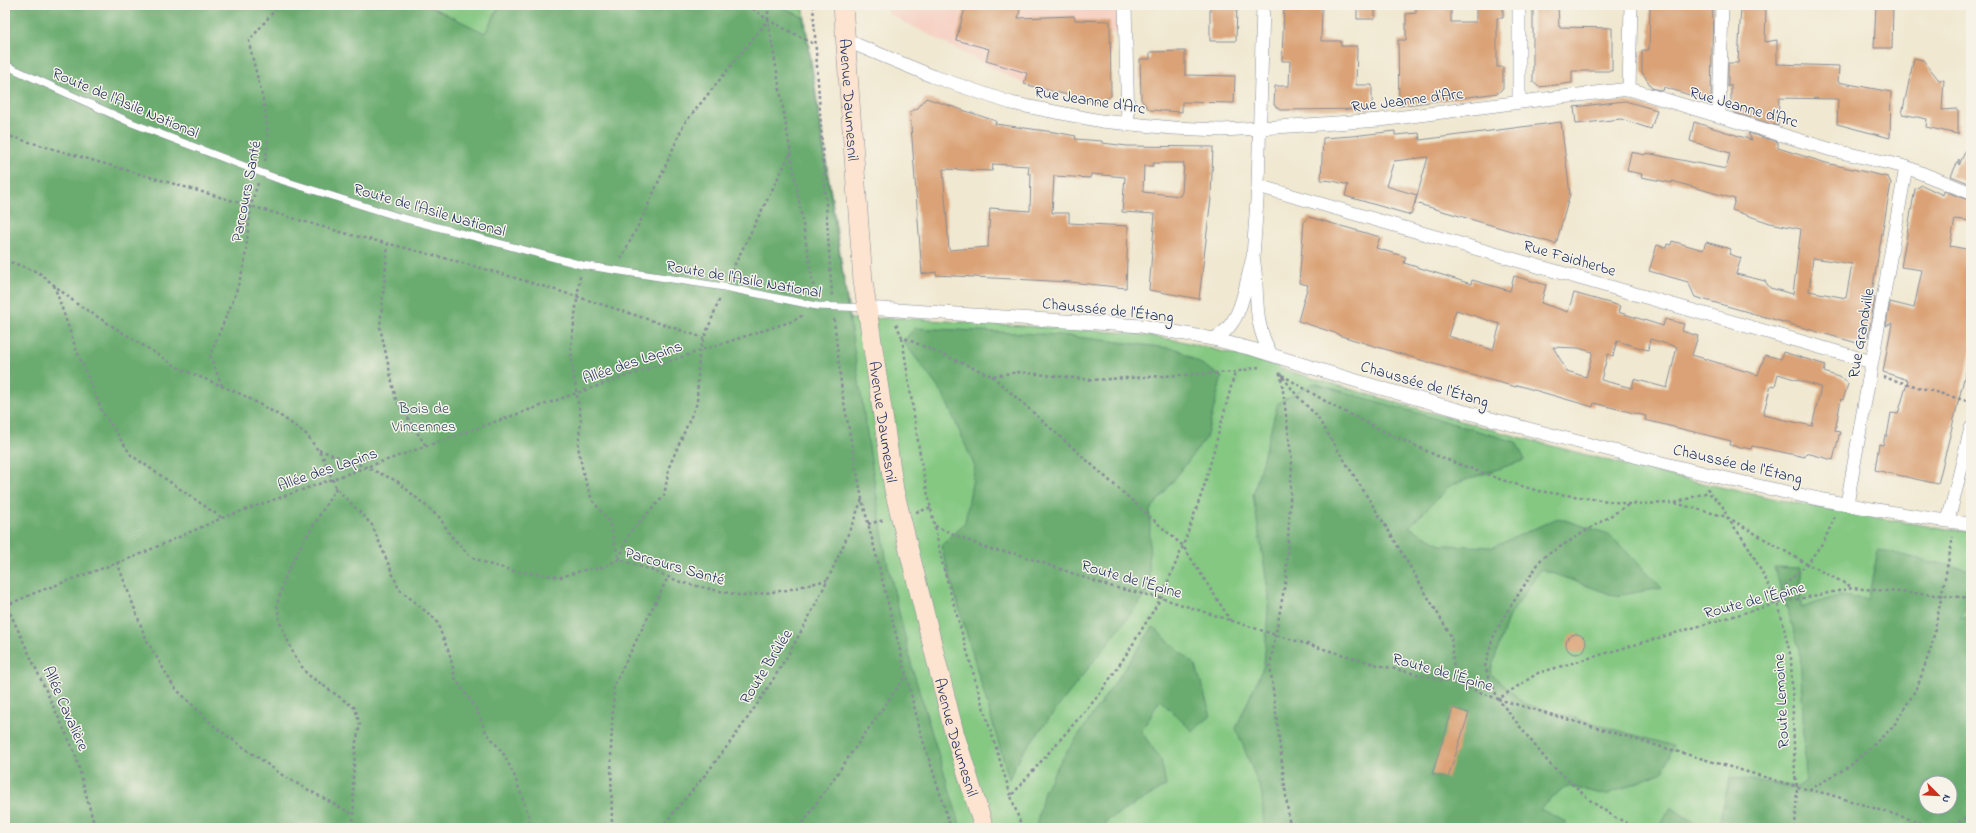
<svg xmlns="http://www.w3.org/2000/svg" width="1976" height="833" font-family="'Indie Flower',sans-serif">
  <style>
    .built { fill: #f6d2c4 }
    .green { fill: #84c882; stroke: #507c70; fill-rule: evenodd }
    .forest { fill: #6bac70; stroke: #436e67; fill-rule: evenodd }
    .building { fill: #daa276; fill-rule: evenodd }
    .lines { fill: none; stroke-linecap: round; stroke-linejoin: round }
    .lane-casing { stroke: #868c97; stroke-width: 8 }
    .street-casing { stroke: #868c97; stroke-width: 14 }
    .secondary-casing { stroke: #868c97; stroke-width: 20 }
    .path { stroke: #868c97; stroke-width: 2.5; stroke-dasharray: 3 3; stroke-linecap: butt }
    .lane { stroke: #fff; stroke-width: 7 }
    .street { stroke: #fff; stroke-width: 13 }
    .secondary { stroke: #fde4d1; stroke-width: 19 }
    .labels { text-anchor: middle; stroke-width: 3; stroke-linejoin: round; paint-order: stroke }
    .street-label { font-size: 16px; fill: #1b2f5e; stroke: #f7f3e8 }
    .park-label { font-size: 16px; fill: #355567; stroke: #f7f3e8 }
  </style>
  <rect width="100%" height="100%" fill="#f7f3e8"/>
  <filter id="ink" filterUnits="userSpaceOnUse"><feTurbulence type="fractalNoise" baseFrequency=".025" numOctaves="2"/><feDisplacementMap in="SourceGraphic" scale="8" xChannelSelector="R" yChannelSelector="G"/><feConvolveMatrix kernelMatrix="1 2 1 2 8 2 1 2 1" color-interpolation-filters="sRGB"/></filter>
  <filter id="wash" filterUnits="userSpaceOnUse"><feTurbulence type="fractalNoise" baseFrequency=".012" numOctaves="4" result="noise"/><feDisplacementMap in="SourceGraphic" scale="16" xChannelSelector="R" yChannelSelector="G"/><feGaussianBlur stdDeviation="0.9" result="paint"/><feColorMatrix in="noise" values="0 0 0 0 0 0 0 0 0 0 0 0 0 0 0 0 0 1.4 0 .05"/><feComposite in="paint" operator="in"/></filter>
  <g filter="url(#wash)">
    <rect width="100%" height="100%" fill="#f0e8d0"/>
    <!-- built -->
    <path class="built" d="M887 5H1122L1123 33 1037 35 1024 84 889 14Z"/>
    <!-- green -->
    <path class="green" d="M5 5H803L850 319 901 318 1131 333 1181 341 1279 366V368C1506 436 1736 501 1971 532V828H5ZM1926 783H1950V807H1926Z"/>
    <!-- forest -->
    <path class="forest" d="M5 5H427L485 33 500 5H777L803 17 886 557 913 671 961 828H5Z
      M915 328 1061 335 1177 349 1222 377 1206 438 1150 511 1149 590 1020 756 1009 779 941 546 965 522 975 467 943 394 903 341Z
      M1314 383 1516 442 1525 460 1451 485 1409 527 1443 545 1493 547 1558 518 1609 534 1662 588 1615 596 1541 569 1508 618 1490 673 1525 704 1673 746 1663 772 1606 795 1567 786 1540 809 1566 822 1561 828H1264L1262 793 1236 728 1264 665 1269 597 1253 495 1278 403Z
      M1878 550 1971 570V594L1960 619 1971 616V828H1718L1730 777 1797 787 1806 781 1800 650 1774 567 1801 568V608L1838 596 1868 599ZM1926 783H1950V807H1926Z
      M1153 627 1196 666 1211 716 1192 731 1160 700 1141 731 1161 760 1166 786 1106 821 1107 828H1036L1044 791 1060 762Z
      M1671 807 1702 828H1659Z"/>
    <g id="blocks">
      <!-- building -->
      <path class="building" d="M966 5H1021L1018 18 1074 16 1075 20 1110 21 1111 96 1101 103 1039 88 1024 84 1027 73 986 61 989 49 956 40Z
        M1210 5H1237L1236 41H1210Z
        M1284 5 1322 6 1321 41H1341V46H1357L1356 85H1372V109L1280 110 1274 105 1275 86H1289L1290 61H1282Z
        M1416 5H1451V22H1476V5H1503V18H1497V67H1503V88L1498 93 1399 106 1398 40H1406V14L1416 13Z
        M1533 5H1558L1559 27 1612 28V71H1572V83L1539 87 1533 82Z
        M1650 5H1713L1711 97 1706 100 1664 87 1663 91 1652 88 1642 72V50H1649Z
        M1741 5H1766L1765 42 1777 40V64L1839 66 1838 82 1891 92 1890 138 1837 124 1838 99 1779 98 1778 126 1735 113 1731 104V85L1728 87V63H1738Z
        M1876 5H1893L1892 48H1874Z
        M1357 6 1375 7V19H1357Z
        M1185 51V75L1235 76 1234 103 1182 102V112L1150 110 1141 100 1140 59H1150V52Z
        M1914 58 1923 60 1939 80H1944L1942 110 1958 109V134L1926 127 1927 119 1902 114Z
        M926 98 996 121 995 124 1054 132 1076 136 1075 139 1102 141V143L1127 146 1213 147 1211 198 1199 299 1149 290 1155 214 1122 212 1125 177 1091 174 1090 178 1054 176 1052 213H1069V223L1128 226 1126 288 1070 282 936 275V272L922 274 910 112 918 108ZM1153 163H1184L1182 192 1180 196 1143 192 1144 166H1153ZM993 164 1029 166 1028 174H1031L1030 211 990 208 988 247 949 250 943 169 992 171Z
        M1625 101 1657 110 1651 129 1621 119 1576 124 1574 107Z
        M1561 122 1570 194 1556 244 1415 203 1428 157 1394 161 1386 186 1417 195 1411 215 1345 196 1348 185 1333 181 1321 180 1323 138 1352 136 1395 131V135L1419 133 1420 140Z
        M1694 122 1752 140 1748 133 1778 142V148L1826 163 1888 177 1891 183 1871 297 1875 298 1868 337 1857 343 1695 297 1688 282 1649 271 1657 245 1666 248 1667 244 1671 245 1672 241 1703 250 1706 242 1731 249 1729 254 1741 258 1736 274 1765 281 1770 288 1793 294 1801 229 1770 223 1732 210 1735 199 1672 181V183L1641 177 1642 174 1627 171 1631 152 1645 155 1646 153 1726 169 1730 153 1690 141ZM1813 258 1852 264 1846 298 1809 291Z
        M1971 139V184L1951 176 1959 159V165Z
        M1922 185 1943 195 1944 191 1971 201V221L1955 219 1950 246 1971 250V350L1938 484 1875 470 1879 444 1883 445 1885 436H1887L1891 413 1898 414 1908 380 1883 372 1892 323 1886 326 1890 302 1914 308 1922 270 1901 267 1915 189Z
        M1309 217 1380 237 1376 248 1406 257 1404 263 1471 284 1472 280 1510 291 1514 276 1546 285 1541 303 1568 312 1574 293 1620 306 1618 312 1663 326 1665 319 1684 324 1682 331 1698 336 1692 355 1758 375 1765 355 1781 359 1783 352 1826 365 1824 372 1844 379 1848 384 1843 400 1841 399 1835 431 1840 432 1833 460 1806 453 1805 457 1763 448 1752 446 1751 449 1730 445 1731 441 1645 420 1646 416 1594 403 1593 407 1517 385 1516 387 1464 373 1338 335V334L1298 321 1308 285 1299 283 1304 221ZM1456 310 1500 324 1493 350 1448 336ZM1650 339 1677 347 1667 388 1634 379 1632 388 1601 380 1608 354 1613 356 1617 341 1648 350ZM1553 347 1578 348 1593 352 1586 377 1567 371ZM1778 374 1821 387 1812 426 1763 415 1771 385 1775 386Z
        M1566 644a10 10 0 1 1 20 0a10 10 0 1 1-20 0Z
        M1453 708 1469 713 1448 778 1432 774Z"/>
    </g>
  </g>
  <g filter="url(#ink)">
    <use href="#blocks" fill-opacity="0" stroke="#868c97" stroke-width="1"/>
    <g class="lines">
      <!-- lane casing -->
      <g class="lane-casing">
        <path id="lane" d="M5 65 132 123 278 179 399 217 582 265 724 287 817 306 866 308"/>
      </g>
      <!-- street casing -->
      <g class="street-casing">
        <path id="street" d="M1125 5 1128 125
          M845 40 932 76 1011 103 1101 121 1173 128 1221 130 1260 128 1380 120 1537 100 1629 89 1832 150 1906 167 1971 193
          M1629 89 1631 5
          M1519 102V5
          M1719 115 1722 5
          M1258 186 1872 362
          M1253 257 1258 186 1263 5
          M866 308 1142 326 1213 339 1256 350C1378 389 1502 423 1626 454 1740 483 1855 510 1971 524
          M1213 339C1243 326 1245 284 1253 257 1260 294 1251 319 1271 354
          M1847 504 1906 167
          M1948 521 1971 428"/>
      </g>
      <!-- secondary casing -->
      <g class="secondary-casing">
        <g id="secondary">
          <path id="s1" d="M843 5 863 281 894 490 954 732 984 828"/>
        </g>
      </g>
      <!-- path -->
      <path class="path" d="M748 5 768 20 814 44
        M768 5V20L815 295
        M813 5 832 296
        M5 135 351 235C471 262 588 299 704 338
        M265 161C274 119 256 81 249 41L279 5
        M388 243 380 327 396 400 426 446
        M621 259 645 212 684 124 768 20
        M5 260 38 272 77 304 179 368 243 395 284 418 306 434 323 457 336 488 372 525 399 589 436 620 450 655 455 678 476 709 486 732 503 753 514 775 528 813 530 828
        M580 276 571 347 572 365 581 420 578 446 583 472 592 500 609 521 619 559
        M729 276 791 152
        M54 285 76 349 102 411 131 455 222 518
        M834 319 842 392 862 499 921 734 951 828
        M896 324 902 337 992 376 1019 372 1091 380 1235 372 1259 367
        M902 338 922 467 943 566 981 700 1011 796
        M1279 373 1281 375 1292 462 1286 578 1270 665 1290 828
        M1282 375 1335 407 1389 434 1442 458 1502 480 1538 491 1629 504 1674 503 1727 517 1807 564 1852 587
        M992 376 1183 546 1231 621
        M1283 377 1298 397 1316 415 1390 533 1451 636 1455 683
        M1883 377 1967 401
        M222 386 210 355 234 298 244 266 251 205 258 183
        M319 450 366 467 397 481 440 518 451 536 470 556 488 564 514 571 561 577 584 570 604 567 619 559 656 572 683 583 743 596 787 590 827 580
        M336 488 301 546 285 577 277 605 280 623 295 657 307 674 355 708 360 725 356 742 353 778 354 815 351 828
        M1708 488V492L1722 505 1727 517 1748 546 1778 603 1791 658 1795 776 1797 787 1795 828
        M1675 503 1708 492
        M1628 505 1542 558 1503 618 1492 640 1485 667 1498 699 1548 762 1591 801 1616 818 1639 828
        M916 512 931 508
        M868 524 884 520
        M935 526 988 549 1017 554 1109 586 1161 598 1276 635 1378 665 1455 683 1498 699 1538 673 1778 603 1853 588 1971 598
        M619 559 630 532 664 496 669 467 697 403 699 351 720 298
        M117 562 146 639 174 687 215 727 285 777 354 815
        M5 602 75 753 95 828
        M1778 603 1787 583 1807 564 1824 541 1835 516
        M5 606 37 592 136 556 222 518 577 393 699 351 793 321 803 315
        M1498 699 1809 790 1828 794 1939 828
        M1809 790 1851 765 1893 727 1917 688 1932 645 1953 537
        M612 828 611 748 614 685 668 577
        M661 828C681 803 703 779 722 753 780 678 829 587 862 499
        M799 828 906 675
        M1022 828 1011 796 1099 695 1128 652 1161 598 1183 546 1204 487 1235 372
        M1948 828 1971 815"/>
      <!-- lane -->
      <use href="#lane" class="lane"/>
      <!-- street -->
      <use href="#street" class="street"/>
      <!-- secondary -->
      <use href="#secondary" class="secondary"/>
    </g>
  </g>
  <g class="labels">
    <!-- street labels -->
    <g class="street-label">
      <text transform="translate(1090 99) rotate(9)" y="6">Rue Jeanne d'Arc</text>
      <text transform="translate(1407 99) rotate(-7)" y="6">Rue Jeanne d'Arc</text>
      <text dy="6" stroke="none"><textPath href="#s1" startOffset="95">Avenue Daumesnil</textPath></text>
      <text transform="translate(126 102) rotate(23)" y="6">Route de l'Asile National</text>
      <text transform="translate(1744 106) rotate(16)" y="6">Rue Jeanne d'Arc</text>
      <text transform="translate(245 191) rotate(-79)" y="6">Parcours Santé</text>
      <text transform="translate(430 209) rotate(16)" y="6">Route de l'Asile National</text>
      <text transform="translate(1570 257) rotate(16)" y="6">Rue Faidherbe</text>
      <text transform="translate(744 278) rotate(10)" y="6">Route de l'Asile National</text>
      <text transform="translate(1108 309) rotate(6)" y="6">Chaussée de l'Étang</text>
      <text transform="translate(1860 333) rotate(-80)" y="6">Rue Grandville</text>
      <text transform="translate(632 361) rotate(-19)" y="6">Allée des Lapins</text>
      <text transform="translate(1425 383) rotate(16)" y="6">Chaussée de l'Étang</text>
      <text dy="6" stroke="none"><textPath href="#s1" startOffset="419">Avenue Daumesnil</textPath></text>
      <text transform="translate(1738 463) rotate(13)" y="6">Chaussée de l'Étang</text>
      <text transform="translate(327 468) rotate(-19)" y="6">Allée des Lapins</text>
      <text transform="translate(675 565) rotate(16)" y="6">Parcours Santé</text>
      <text transform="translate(1132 578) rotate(16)" y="6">Route de l'Épine</text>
      <text transform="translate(1754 599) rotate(-15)" y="6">Route de l'Épine</text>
      <text transform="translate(765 666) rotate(-58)" y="6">Route Brûlée</text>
      <text transform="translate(1443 671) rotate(16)" y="6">Route de l'Épine</text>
      <text transform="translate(1780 701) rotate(-93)" y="6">Route Lemoine</text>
      <text transform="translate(67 708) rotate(66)" y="6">Allée Cavalière</text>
      <text dy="6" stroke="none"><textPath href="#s1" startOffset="743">Avenue Daumesnil</textPath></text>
    </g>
    <!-- park labels -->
    <g class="park-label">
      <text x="424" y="413">Bois de<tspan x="424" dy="18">Vincennes</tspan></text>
    </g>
  </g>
  <!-- margin -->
  <rect width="1976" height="833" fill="none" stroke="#f7f3e8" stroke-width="20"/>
  <!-- north arrow -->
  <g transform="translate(1938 795) rotate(114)"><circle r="19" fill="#f7f3e8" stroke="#9fa5b1"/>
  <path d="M0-3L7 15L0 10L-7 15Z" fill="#c8321e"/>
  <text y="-6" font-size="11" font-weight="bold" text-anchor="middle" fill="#1b2f5e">N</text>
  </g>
</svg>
